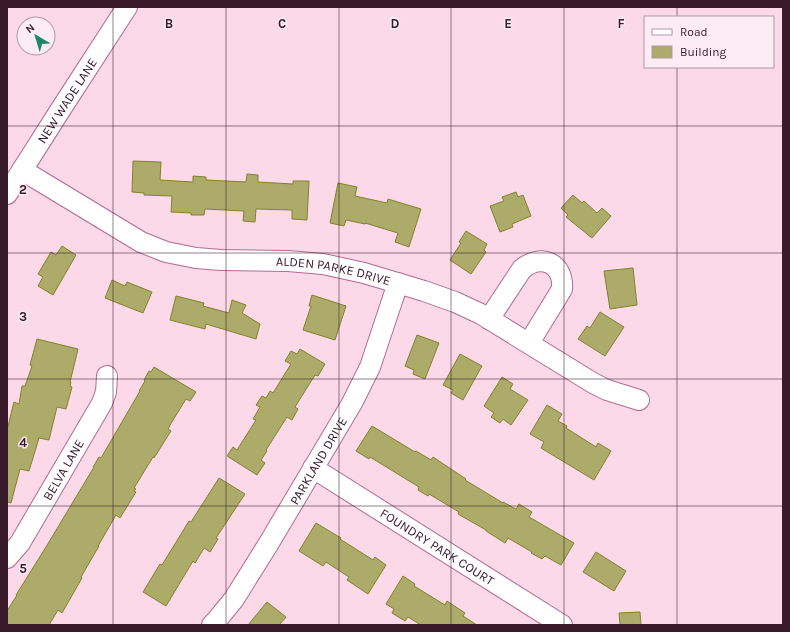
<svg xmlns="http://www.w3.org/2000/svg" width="790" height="632" font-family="Karla,sans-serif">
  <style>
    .building { fill: #acab69; stroke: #84812c }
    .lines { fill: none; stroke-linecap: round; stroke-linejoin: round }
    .minor-casing { stroke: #b36a91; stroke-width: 22 }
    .minor { stroke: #fff; stroke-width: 20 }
    .grid { fill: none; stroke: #381a2b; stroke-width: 1; stroke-opacity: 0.55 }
    .labels { text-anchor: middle; stroke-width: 3; stroke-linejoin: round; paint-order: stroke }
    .street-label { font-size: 13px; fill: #381a2b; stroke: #fdecf4 }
    .grid-label { font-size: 13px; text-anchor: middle; font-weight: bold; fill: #381a2b; stroke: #fdecf4; stroke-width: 3; stroke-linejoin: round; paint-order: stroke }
  </style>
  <rect width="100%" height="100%" fill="#fbd9e9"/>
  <!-- building -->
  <path class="building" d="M133 161 161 162 160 180 193 182V176L206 177V180L246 182 247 174 258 175V182L293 184V181H309L307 220 292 219V210L256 209 255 222 243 221 244 211 205 209 204 215H191V213L171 212 172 196 144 195V193L132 192Z
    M338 183 357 187 355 196 387 203 388 199 421 209 409 247 395 242 398 233 365 223V224L346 220 344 226 330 223Z
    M516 192 518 197 523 195 531 216 512 224 513 227 500 232 490 206 504 201 502 197Z
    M573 195 582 203 584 201 597 213 602 208 611 216 592 238 566 217 568 215 561 208Z
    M466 231 487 244 484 250 486 252 471 274 450 260 461 243 459 242Z
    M62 246 76 255 53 295 38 286 43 277 38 274 51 252 56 255Z
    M633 268 637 305 610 309 604 271Z
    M112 280 125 286 127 282 152 292 143 313 105 298Z
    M312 295 346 306 335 340 303 330 311 306H309Z
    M176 296 204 303 203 306 229 313 232 300 246 305 242 313 260 324 256 339 206 324 205 329 170 320Z
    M600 312 624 327 605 356 578 339 587 326 590 328Z
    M417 335 439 343 425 379 413 374 414 370 405 366Z
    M37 339 78 349 70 382H71L70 386 72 387 66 409 57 407 49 440 39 438 29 471 20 469 11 503 7 502V430L14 402 19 404 22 386H25L32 366 30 365Z
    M300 349 325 364 318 376 315 375 295 407 298 409 292 420 287 417 266 450 267 451 261 460 265 463 257 475 227 456 233 447 237 450 256 420 253 419 260 407 256 405 262 396 266 398 270 391 273 393 291 364 285 361 291 351 297 354Z
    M460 354 482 366 463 400 451 393 453 390 443 385Z
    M154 367 196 392 190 401 186 399 173 420 168 429 171 431 154 458 153 457 134 488 136 489 134 491 136 492 120 518 116 515 98 546H99L81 577 82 578 62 613 58 610 49 625H7V611L17 595H16L46 547 94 467H93L99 457 101 458 140 391H139L145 381 144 380 149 371 151 372Z
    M502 377 513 384 510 389 528 400 511 425 503 419 500 423 491 417 494 413 484 406Z
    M547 405 562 414 558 421 567 426 566 428 596 447 598 443 611 451 594 480 541 448 544 442 530 434Z
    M372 426 415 452 416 451 431 460 433 457 466 479 465 480 503 503V502L516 509 519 504 532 512 529 517 574 543 561 565 545 556 542 559 531 553 532 552 508 538 505 543 486 531V530L458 514 459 512 429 494 428 496 418 490 419 487 370 457 369 459 356 451Z
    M219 478 245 494 216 538 218 539 210 552 204 548 195 563 193 561 166 606 143 592 160 564 162 565 189 521 191 522Z
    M316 523 341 538 340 539 373 560 375 557 386 565 368 594 347 580 349 577 326 562 323 566 299 551Z
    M596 552 626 571 614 591 583 572Z
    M403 576 415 584 414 586 445 605 447 601 465 613 463 616 477 625H421L408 617 405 621 392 613 394 609 386 604Z
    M267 602 286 617 279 625H248Z
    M640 612 641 625H620L619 613Z"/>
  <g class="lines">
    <!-- minor casing -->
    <g class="minor-casing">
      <g id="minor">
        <path id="s1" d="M22 170 141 242 166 252 196 258 221 260 288 261 323 264 364 273 424 291 455 302 481 314 593 383 607 390 639 400"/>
        <path id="s2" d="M7 194 59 112 127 7"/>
        <path d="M489 319 522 269C541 253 564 263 562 289L529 343"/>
        <path id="s3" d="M313 468 562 625"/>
        <path id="s4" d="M7 558 20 543 102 403 106 392 107 376"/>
        <path id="s5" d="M212 625 216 621 234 599 269 543 352 403 370 367 398 283"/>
      </g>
    </g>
    <!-- minor -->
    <use href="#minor" class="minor"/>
  </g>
  <!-- grid -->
  <path class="grid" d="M113 7V625M226 7V625M339 7V625M451 7V625M564 7V625M677 7V17M677 67V625M7 126H783M7 253H783M7 379H783M7 506H783"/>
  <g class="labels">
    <!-- street labels -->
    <g class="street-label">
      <text dy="5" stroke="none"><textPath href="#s2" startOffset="111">NEW WADE LANE</textPath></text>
      <text dy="5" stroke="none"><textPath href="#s1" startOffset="335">ALDEN PARKE DRIVE</textPath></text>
      <text dy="5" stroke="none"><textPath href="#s5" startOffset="196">PARKLAND DRIVE</textPath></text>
      <text dy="5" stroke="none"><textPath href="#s4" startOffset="105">BELVA LANE</textPath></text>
      <text dy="5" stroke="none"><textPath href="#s3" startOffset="147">FOUNDRY PARK COURT</textPath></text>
    </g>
  </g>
  <g class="grid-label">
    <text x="169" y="28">B</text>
    <text x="282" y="28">C</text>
    <text x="395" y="28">D</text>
    <text x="508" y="28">E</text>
    <text x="621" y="28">F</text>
    <text x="23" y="194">2</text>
    <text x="23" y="321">3</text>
    <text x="23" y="447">4</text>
    <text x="23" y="573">5</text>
  </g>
  <!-- border -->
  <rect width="790" height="632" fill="none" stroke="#381a2b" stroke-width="16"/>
  <!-- legend -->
  <rect x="644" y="16" width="130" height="52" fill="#fdecf4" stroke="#ae98a4"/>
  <rect x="652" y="29" width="20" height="6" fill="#ffffff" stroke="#ae98a4"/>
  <text x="680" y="36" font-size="12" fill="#381a2b">Road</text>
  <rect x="652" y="46" width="20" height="12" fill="#acab69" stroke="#ae98a4"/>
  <text x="680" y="56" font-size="12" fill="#381a2b">Building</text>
  <!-- north arrow -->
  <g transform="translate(36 36) rotate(322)"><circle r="19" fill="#fdecf4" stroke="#ae98a4"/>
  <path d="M0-3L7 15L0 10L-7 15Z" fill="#1c8a69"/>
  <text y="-6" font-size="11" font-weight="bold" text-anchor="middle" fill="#381a2b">N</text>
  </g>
</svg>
